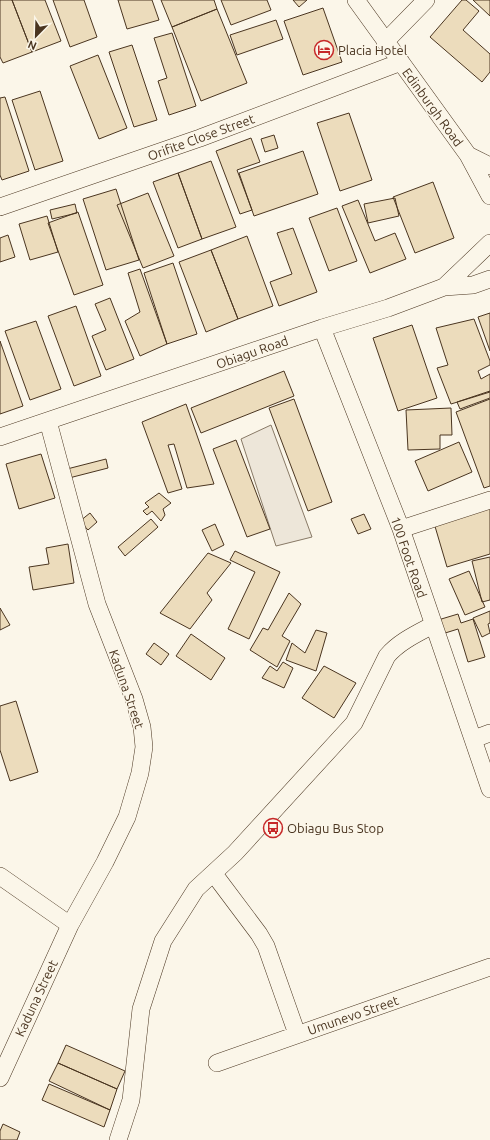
<svg xmlns="http://www.w3.org/2000/svg" width="490" height="1140" font-family="Ubuntu,sans-serif">
  <style>
    .green { fill: #ede6d9; stroke: #887966 }
    .building { fill: #ecdcbc; stroke: #4a3520 }
    .lines { fill: none; stroke-linecap: round; stroke-linejoin: round }
    .street-casing { stroke: #4a3520; stroke-width: 18 }
    .street { stroke: #fbf6e9; stroke-width: 17 }
    .labels { text-anchor: middle; stroke-width: 3; stroke-linejoin: round; paint-order: stroke }
    .poi-label { font-size: 13px; fill: #4a3520; stroke: #fbf6e9; text-anchor: start }
    .street-label { font-size: 13px; fill: #4a3520; stroke: #fbf6e9 }
  </style>
  <rect width="100%" height="100%" fill="#fbf6e9"/>
  <!-- green -->
  <path class="green" d="M271 425 312 537 276 546 241 439Z"/>
  <!-- building -->
  <path class="building" d="M0 0H12L32 52 3 63 0 57Z
    M12 0H45L61 41 32 52Z
    M53 0H84L97 37 70 47Z
    M118 0H152L159 20 127 29Z
    M161 0H214L217 9 172 27Z
    M221 0H267L271 10 231 25Z
    M293 0H307L299 7Z
    M462 0H466L479 11 463 30 490 54V72L482 82 430 37Z
    M473 0H490V16Z
    M323 8 342 62 303 75 284 21Z
    M217 9 247 83 201 101 172 27Z
    M276 20 283 39 237 55 230 35Z
    M172 33 196 106 169 115 158 81 167 78 154 38Z
    M132 45 157 120 134 127 109 52Z
    M98 55 127 128 99 139 70 66Z
    M40 91 63 161 35 170 12 100Z
    M5 97 29 171 2 180 0 175V98Z
    M349 113 372 180 340 191 317 123Z
    M274 135 278 148 265 152 261 139Z
    M251 138 260 162 237 170 252 210 240 214 216 151Z
    M303 151 318 194 254 216 239 173Z
    M211 161 236 227 202 239 178 173Z
    M178 173 202 239 178 248 153 182Z
    M433 182 454 238 415 253 393 197Z
    M116 189 139 260 106 270 83 199Z
    M148 193 174 256 143 268 117 205Z
    M395 198 399 216 368 223 364 204Z
    M358 200 375 241 395 233 406 259 370 273 342 206Z
    M75 204 77 213 52 219 50 210Z
    M337 208 357 261 329 271 309 218Z
    M78 212 103 285 74 295 48 223Z
    M47 216 58 252 30 260 19 224Z
    M293 228 317 292 279 306 270 282 292 274 277 233Z
    M8 235 15 257 0 262V238Z
    M247 236 273 306 238 319 211 250Z
    M211 250 238 319 206 332 179 262Z
    M173 263 197 334 167 344 144 273Z
    M140 269 167 344 140 356 125 321 140 312 128 273Z
    M110 298 134 359 106 370 92 336 106 330 95 304Z
    M76 306 101 376 74 386 48 316Z
    M490 313V351L478 317Z
    M474 319 490 361V365L478 371 481 379 490 374V392L451 404 437 368 448 365 436 328Z
    M36 321 61 389 30 400 5 331Z
    M412 325 437 398 398 411 373 338Z
    M0 341 23 406 0 414Z
    M284 371 294 396 201 433 191 408Z
    M490 391V398L460 409 457 402Z
    M294 399 332 502 308 511 269 408Z
    M490 399V486L484 488 456 412Z
    M186 404 214 484 187 488 174 444 168 445 182 489 168 493 142 422Z
    M451 408 452 435H440V449L408 450 406 410Z
    M236 440 270 529 247 537 213 449Z
    M459 442 472 472 428 491 415 461Z
    M41 454 55 498 19 509 6 464Z
    M106 459 108 468 69 478 67 469Z
    M159 493 171 503 163 509 165 515 161 521 152 511 147 515 143 511 149 507 145 503Z
    M490 506V554L447 567 434 523Z
    M90 513 97 522 88 530 80 521Z
    M364 514 371 529 358 534 351 519Z
    M151 519 158 527 125 556 118 547Z
    M215 524 224 545 212 551 202 530Z
    M68 544 74 583 33 590 29 567 49 564 46 548Z
    M235 551 280 572 249 639 228 629 255 572 230 560Z
    M208 553 231 563 207 593 212 600 190 629 160 613Z
    M490 557V600L482 602 472 561Z
    M469 571 485 607 465 615 449 579Z
    M289 593 301 604 282 636 290 641 277 667 250 650 263 628 268 630Z
    M0 608 10 625 0 630Z
    M490 611V623L488 624 490 633 482 637 473 618Z
    M458 614 461 623 473 619 485 657 468 662 458 629 442 634 438 620Z
    M316 630 327 633 316 671 286 660 292 643 305 653Z
    M191 634 225 658 211 680 176 656Z
    M154 643 169 654 161 665 146 654Z
    M283 662 293 668 284 688 262 678 270 666 277 671Z
    M324 666 356 683 334 718 302 698Z
    M16 701 38 772 10 781 0 750V706Z
    M66 1045 125 1071 117 1089 58 1063Z
    M58 1063 117 1089 110 1110 49 1081Z
    M49 1084 110 1110 104 1127 42 1100Z
    M3 1124 20 1132 17 1140H0V1131Z"/>
  <g class="lines">
    <!-- street casing -->
    <g class="street-casing">
      <path id="street" d="M356 0 468 155 490 166
        M385 42 426 0
        M468 155 490 196
        M0 207 200 138 401 62
        M444 287 473 285 490 279
        M322 328 401 529 490 789
        M0 437 322 328 388 308 444 287 490 243
        M401 529 490 500
        M474 739 490 733
        M214 874 259 934 266 946 297 1034
        M0 876 70 925
        M217 1063 490 967
        M0 1078 70 925 105 862 127 817 140 773 144 747 142 727 134 699 97 604 48 421
        M118 1140 131 1100 141 1009 163 941 196 889 235 853 354 723 387 656C399 642 416 634 433 625"/>
    </g>
    <!-- street -->
    <use href="#street" class="street"/>
  </g>
  <!-- icons -->
  <defs>
    <g id="hotel-ring" transform="scale(1)"><circle r="9.5" fill="#fbf6e9" stroke="#c62828" stroke-width="1.5"/><path d="M-6-4.5h1.5V1H6V5H4.5V3h-9V5H-6ZM-4 0a1.8 1.8 0 1 1 3.6 0ZM.5 0V-2.5h3Q6-2.5 6 0Z" fill="#c62828"/></g>
    <g id="bus-ring" transform="scale(1)"><circle r="9.5" fill="#fbf6e9" stroke="#c62828" stroke-width="1.5"/><path d="M-5-6H5V4H4V6H2V4H-2V6H-4V4H-5ZM-3.5-4V0h7V-4ZM-3.5 1.2v1.5H-2V1.2ZM2 1.2v1.5H3.5V1.2Z" fill="#c62828"/></g>
  </defs>
  <g fill-rule="evenodd">
    <use href="#hotel-ring" x="324" y="50"/>
    <use href="#bus-ring" x="273" y="828"/>
  </g>
  <g class="labels">
    <!-- poi labels -->
    <g class="poi-label">
      <text x="338" y="55">Placia Hotel</text>
      <text x="287" y="833">Obiagu Bus Stop</text>
    </g>
    <!-- street labels -->
    <g class="street-label">
      <text transform="translate(433 107) rotate(54)" y="5">Edinburgh Road</text>
      <text transform="translate(201 137) rotate(-20)" y="5">Orifite Close Street</text>
      <text transform="translate(252 352) rotate(-19)" y="5">Obiagu Road</text>
      <text transform="translate(409 557) rotate(71)" y="5">100 Foot Road</text>
      <text transform="translate(127 689) rotate(71)" y="5">Kaduna Street</text>
      <text transform="translate(36 998) rotate(-65)" y="5">Kaduna Street</text>
      <text transform="translate(353 1015) rotate(-19)" y="5">Umunevo Street</text>
    </g>
  </g>
  <!-- north arrow -->
  <g transform="translate(36 36) rotate(203)" stroke="#fbf6e9" stroke-width="3" paint-order="stroke">
  <path d="M0-3L7 15L0 10L-7 15Z" fill="#4a3520"/>
  <text y="-6" font-size="11" font-weight="bold" text-anchor="middle" fill="#4a3520">N</text>
  </g>
</svg>
